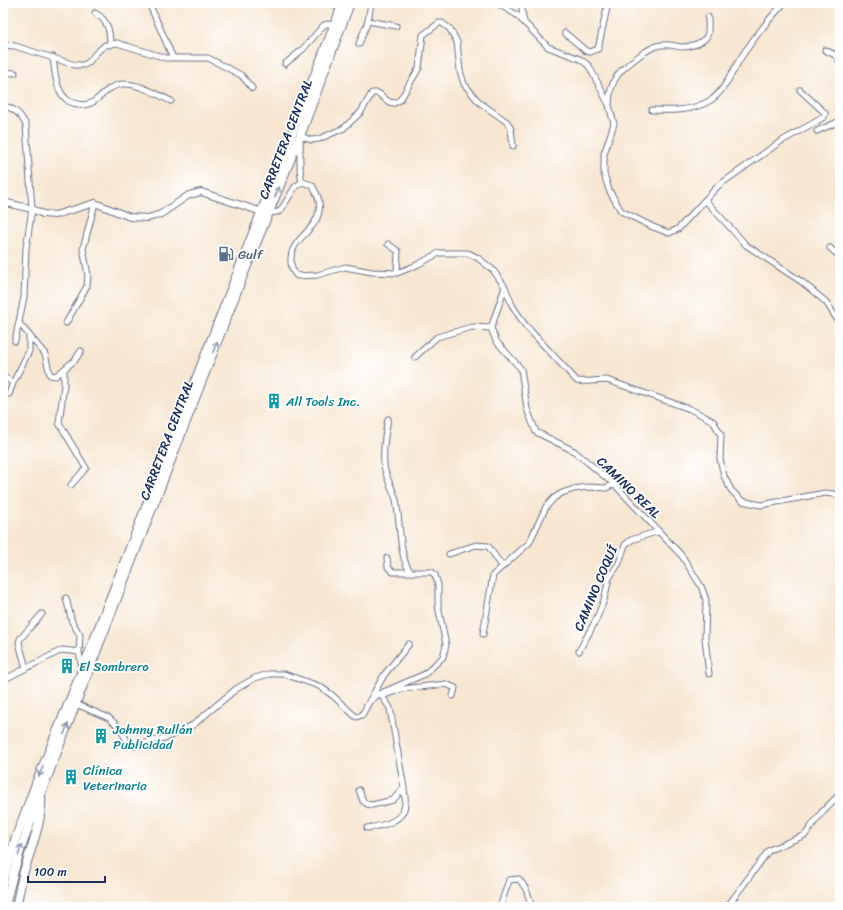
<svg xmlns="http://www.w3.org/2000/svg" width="843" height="910" font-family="Sriracha,sans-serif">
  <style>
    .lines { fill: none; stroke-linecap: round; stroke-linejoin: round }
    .minor-casing { stroke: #686f86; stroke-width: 7 }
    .tertiary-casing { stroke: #686f86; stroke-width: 8 }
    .trunk-casing { stroke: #686f86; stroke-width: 10 }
    .minor { stroke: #fff; stroke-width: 5 }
    .tertiary { stroke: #fff; stroke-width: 6 }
    .trunk { stroke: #fff; stroke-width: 8 }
    .oneway { stroke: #8d97ae }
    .labels { text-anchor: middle; stroke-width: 3.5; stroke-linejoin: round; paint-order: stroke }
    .street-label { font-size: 13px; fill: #1b2f5e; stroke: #fff }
    .service-label { font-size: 13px; fill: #4e5e75; stroke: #fff; text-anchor: start }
    .culture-label { font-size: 13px; fill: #0d838f; stroke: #fff; text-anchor: start }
  </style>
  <rect width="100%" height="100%" fill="#fff"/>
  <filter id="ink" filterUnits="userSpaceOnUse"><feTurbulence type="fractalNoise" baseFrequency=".025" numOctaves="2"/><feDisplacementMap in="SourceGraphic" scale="8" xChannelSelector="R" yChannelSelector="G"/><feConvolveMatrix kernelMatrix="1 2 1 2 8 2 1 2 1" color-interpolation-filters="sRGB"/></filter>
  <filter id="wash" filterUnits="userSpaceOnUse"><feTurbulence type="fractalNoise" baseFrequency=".012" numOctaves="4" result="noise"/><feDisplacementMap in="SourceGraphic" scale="16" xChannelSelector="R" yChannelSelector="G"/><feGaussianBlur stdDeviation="0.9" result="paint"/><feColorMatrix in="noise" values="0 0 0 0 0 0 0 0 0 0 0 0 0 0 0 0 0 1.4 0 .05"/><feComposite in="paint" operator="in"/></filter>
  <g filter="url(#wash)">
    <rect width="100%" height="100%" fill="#f7e6d1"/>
  </g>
  <g filter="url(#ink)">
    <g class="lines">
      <!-- minor casing -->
      <g class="minor-casing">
        <path id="minor" d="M149 3 173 58
          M331 3 341 8
          M497 3 517 15 548 47 580 59 589 66 609 105 614 124 604 154V174L609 190 621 211 653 227 669 233 678 229 718 186 780 142 824 117 825 113 800 90
          M523 3 522 11 524 22
          M95 13C108 20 110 31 110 45
          M368 21 396 26
          M565 33 586 51 590 52 598 49 608 3
          M359 44 368 21 371 3
          M3 45 15 46 75 65H84L89 62 95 54 105 45 117 43 166 58H208L241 75 252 88
          M825 50 835 55 840 62
          M835 55 840 50
          M53 57C55 74 56 102 78 104 83 105 89 105 93 102 102 96 110 85 122 84 139 83 156 94 171 101
          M285 64 303 49 324 25 327 24 335 25
          M3 72 15 73
          M609 104C610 78 620 70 639 56 644 52 654 46 661 45 667 44 675 46 682 47 690 47 703 43 707 36 709 31 708 23 708 17
          M3 106C15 108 21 115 26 125L32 209 26 248 24 297 15 341
          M652 110C672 111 693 111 711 100 725 91 734 67 744 53 756 35 769 19 784 3
          M817 131 840 121
          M302 182 312 185C317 194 321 201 319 211 316 232 289 239 291 262 291 267 293 272 297 276L317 275 345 267 372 272 397 273 417 265 439 253H468L478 258 493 270 505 287 512 305 525 325 577 381C587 382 597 380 607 380L690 409 713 421 721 435 720 459 724 476 731 490 742 501 761 505 825 493 840 495
          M302 182C298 168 301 151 300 136L311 140 319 139 344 128 361 112 372 93H378L389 102 394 103 400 100 419 68 423 35 439 23H442L450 29 457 42 460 71 464 84 479 102 507 122 511 129 513 146
          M705 200 746 245 802 282 826 302 840 324
          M268 213 278 212 281 210 295 187 302 182
          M388 244 398 251 397 273
          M830 248 840 257
          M505 287 491 328 496 341 521 369 527 409 536 432 574 451 614 484 682 556 701 586 706 600 705 638 709 674
          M19 323 45 354 50 375 56 376 75 360 81 351
          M66 323 87 286 88 275 83 249 95 203
          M415 357 437 337 472 327 491 328
          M64 370V385L59 423 86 468 71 485
          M3 376 13 383
          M9 394 13 383 29 351V336
          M388 419C385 433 383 450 384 465 385 477 393 488 396 500 400 517 399 561 411 572
          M449 554 476 545 488 546 502 566
          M66 598 72 622 80 635 79 652 82 667
          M483 634 493 575 529 543 546 507 554 498 562 493 574 489 587 487 606 488 614 484
          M579 651 596 620 604 600 609 578 619 563 625 545 631 540 659 531
          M26 668 19 643 20 639 42 614
          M7 678 62 650 79 652
          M385 695 402 689 446 684 455 688 453 696
          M370 700 384 675 409 644
          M76 704 109 718 120 728 127 741 134 746 168 737 193 725 236 689 255 678 269 674H284L319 686 332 695 356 717 362 715 369 702 379 694 425 674 443 657 446 645 438 606V585L435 575 432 572H393L388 567 387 558
          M359 790 363 801 367 804 372 805 393 800 404 788 390 708 382 696 379 694
          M367 828C381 826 405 822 405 803 406 798 404 793 404 788
          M500 907 509 880 519 879 526 889 532 907
          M725 907 730 903 769 850 805 835 822 812 840 794"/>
      </g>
      <!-- tertiary casing -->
      <g class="tertiary-casing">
        <path id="tertiary" d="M3 202 32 209 43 214 55 215 95 203 130 217 148 218 161 214 189 195 201 192 262 212"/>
      </g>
      <!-- trunk casing -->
      <g class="trunk-casing">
        <path id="trunk" d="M3 879 16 837 37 781 83 668 343 3
          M5 907C13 868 27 830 41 793L242 278 300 136 350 3
          M16 907C19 894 21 880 25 868 32 845 43 819 41 795"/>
      </g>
      <!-- minor -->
      <use href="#minor" class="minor"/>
      <!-- tertiary -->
      <use href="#tertiary" class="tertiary"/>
      <!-- trunk -->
      <use href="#trunk" class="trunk"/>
    </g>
    <!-- one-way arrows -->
    <defs><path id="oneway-shaft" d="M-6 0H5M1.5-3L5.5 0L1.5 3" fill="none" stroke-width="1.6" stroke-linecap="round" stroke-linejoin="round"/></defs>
    <g class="oneway">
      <use href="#oneway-shaft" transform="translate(277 192) rotate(-68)"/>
      <use href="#oneway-shaft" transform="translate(215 347) rotate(-69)"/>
      <use href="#oneway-shaft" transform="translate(66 729) rotate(-69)"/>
      <use href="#oneway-shaft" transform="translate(41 771) rotate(112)"/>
      <use href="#oneway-shaft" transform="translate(20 850) rotate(-73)"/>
    </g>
  </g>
  <!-- icons -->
  <defs>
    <g id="fuel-bare" transform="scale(1.2)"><path d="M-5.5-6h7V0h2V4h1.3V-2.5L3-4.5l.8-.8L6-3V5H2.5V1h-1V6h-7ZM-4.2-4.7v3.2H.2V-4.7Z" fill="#5c6f8a" stroke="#fff" stroke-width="2.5" paint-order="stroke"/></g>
    <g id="building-bare" transform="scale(1.2)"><path d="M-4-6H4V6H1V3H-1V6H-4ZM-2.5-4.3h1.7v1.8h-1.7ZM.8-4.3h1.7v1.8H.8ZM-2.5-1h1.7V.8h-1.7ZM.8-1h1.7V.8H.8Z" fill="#0f9aa8" stroke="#fff" stroke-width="2.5" paint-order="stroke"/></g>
  </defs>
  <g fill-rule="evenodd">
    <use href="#fuel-bare" x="226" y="254"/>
    <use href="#building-bare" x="274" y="401"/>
    <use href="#building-bare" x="67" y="666"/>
    <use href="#building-bare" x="101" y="736"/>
    <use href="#building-bare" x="71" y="777"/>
  </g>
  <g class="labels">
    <!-- street labels -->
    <g class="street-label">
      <text transform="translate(285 139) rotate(-69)" y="5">CARRETERA CENTRAL</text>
      <text transform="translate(166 440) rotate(-69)" y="5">CARRETERA CENTRAL</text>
      <text transform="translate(629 487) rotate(44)" y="5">CAMINO REAL</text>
      <text transform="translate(595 588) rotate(-67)" y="5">CAMINO COQUÍ</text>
    </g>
    <!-- service labels -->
    <g class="service-label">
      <text x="238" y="259">Gulf</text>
    </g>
    <!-- culture labels -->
    <g class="culture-label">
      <text x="286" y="406">All Tools Inc.</text>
      <text x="79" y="671">El Sombrero</text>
      <text x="113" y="734">Johnny Rullán<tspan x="113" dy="15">Publicidad</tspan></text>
      <text x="83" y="775">Clínica<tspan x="83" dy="15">Veterinaria</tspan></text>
    </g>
  </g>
  <!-- margin -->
  <rect width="843" height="910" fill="none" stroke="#fff" stroke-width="16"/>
  <!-- scale -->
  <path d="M28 876v6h77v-6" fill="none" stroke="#1b2f5e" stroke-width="2"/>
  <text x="34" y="876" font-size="12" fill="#1b2f5e" stroke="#ffffff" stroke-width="3" paint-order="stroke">100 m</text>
</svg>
